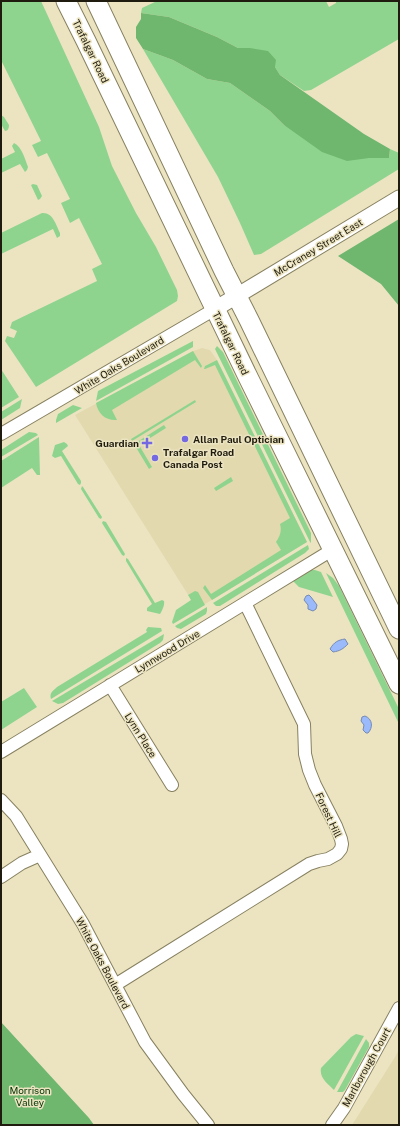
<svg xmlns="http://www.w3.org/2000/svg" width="400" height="1126" font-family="'Public Sans',sans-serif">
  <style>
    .built { fill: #e2d9af }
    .green { fill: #8fd48e }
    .forest { fill: #6fb66f }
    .water { fill: #9bbafb; stroke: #768bb4 }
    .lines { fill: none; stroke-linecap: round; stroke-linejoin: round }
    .minor-casing { stroke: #878060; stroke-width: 14 }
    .tertiary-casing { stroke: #878060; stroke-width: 17 }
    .primary-casing { stroke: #878060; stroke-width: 21 }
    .minor { stroke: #fff; stroke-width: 12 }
    .tertiary { stroke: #fff; stroke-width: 15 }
    .primary { stroke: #fff; stroke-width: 19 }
    .poi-dot { fill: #7469e3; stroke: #ece4c1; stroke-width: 1.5 }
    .labels { text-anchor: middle; stroke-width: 3; stroke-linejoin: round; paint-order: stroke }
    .street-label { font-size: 10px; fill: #1f1c0f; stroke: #ece4c1 }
    .poi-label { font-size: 10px; font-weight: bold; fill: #1f1c0f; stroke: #ece4c1; text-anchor: start }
    .park-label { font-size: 10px; fill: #003505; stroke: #ece4c1 }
  </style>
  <rect width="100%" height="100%" fill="#ece4c1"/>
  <!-- built -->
  <path class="built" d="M202 348 210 350 217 360 307 542 197 609 75 415 193 351Z
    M399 1049V1125H352L395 1057Z"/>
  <!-- green -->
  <path class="green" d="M1 1H41L99 127 112 166 136 213 156 247 177 290 178 296 177 301 36 387 5 341 7 336 14 338 17 331 10 328 12 322 97 281 92 269 102 264 79 218 70 223 61 203 70 199 47 153 38 157 32 145 41 141 1 60Z
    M157 1H326L329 7 336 3V1H399V39L311 90 304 91 280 75 275 67 250 48H238L217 37 169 17 141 13 142 8Z
    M143 49 173 60 207 79 230 83 270 111 284 125 370 158H389L390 149 399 153V169L261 254 254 255 240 223 218 177Z
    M1 115 4 117 9 125C9 128 8 131 5 131L1 124Z
    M14 143C22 147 25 159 28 167L27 170 25 172 20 164 1 173V159L15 152 12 146Z
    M33 184 37 185 42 196 40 199 38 200 31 185Z
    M42 213C53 212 56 225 60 233V236L57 238 53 229 1 254V233Z
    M193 341V347L96 401 98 391Z
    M217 346 223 352 311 533V543L310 542 215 349Z
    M193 351 202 366 201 368 195 360 112 410 117 420C106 421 98 414 96 403Z
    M217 360 307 542 212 600 203 588 205 585 211 594 281 550 276 542C280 536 282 531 280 524L290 518 215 365 205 369H204L205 366Z
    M1 369 19 397 1 408Z
    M22 399 20 408 1 420V412Z
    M195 400 196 402 132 441 131 439Z
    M73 405 82 408 56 423V420L58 414Z
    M164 425 166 428 139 445 152 467 149 469 134 444Z
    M29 432 36 433 38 435 1 457V450Z
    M39 437 40 475H37L32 468 1 488V461Z
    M64 442 67 444 68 446 62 451 81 481V483L80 485 78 484 61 456 55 458 52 456 55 445Z
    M231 477 233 481 216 491 214 488Z
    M82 486 83 487 102 517 101 519 99 518 81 489Z
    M103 521 106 522 125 554 124 556 122 555 102 523Z
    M308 545 309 549 305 553 220 606H216L213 603Z
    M126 558 128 559 155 603 162 600 164 601C165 605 162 611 160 614L147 611V608L152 604 126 561Z
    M309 570H315L321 572 333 597 299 587 292 580Z
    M326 573 333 578 339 586 399 709V724Z
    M195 591 198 592 205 605 173 624 172 622 176 610 191 600 188 595Z
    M207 607V611L206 614 181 629 177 628 175 626Z
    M148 627 161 628 162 631 51 699C49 693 53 691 57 687L147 632 146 630Z
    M164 634 163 640 160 643 63 703 58 704 52 701Z
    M24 688 37 707 1 730V702Z
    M356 1034 364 1036 334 1090C328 1084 319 1078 321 1068L351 1037Z
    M366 1039 369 1043V1047L345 1090 343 1092H337Z"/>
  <!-- forest -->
  <path class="forest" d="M141 13 169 17 217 37 238 48H250L268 51 276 60 275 67 280 75 364 134 390 149 389 158H369L347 161 322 152 284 125 270 111 230 83 207 79 173 60 143 49 136 38V27L141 19Z
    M399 219V306L381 284 338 256Z
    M1 1022 89 1118 94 1125H1Z"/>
  <!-- water -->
  <path class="water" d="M309 595 311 597 317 605 316 609 313 611 308 609V605L304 600 306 596Z
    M345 639 348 644C343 649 340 651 333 652L330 649C334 642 338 640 345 639Z
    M365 716C373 719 373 728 368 733H366L363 730 364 725 361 721 362 717Z"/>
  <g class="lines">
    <!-- minor casing -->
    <g class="minor-casing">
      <path id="minor" d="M1 434 215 309
        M110 685 172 785
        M1 752 332 550
        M1 800 16 816 83 924 145 1042 183 1094 208 1125
        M1 877 22 863 40 855
        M115 985 309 864 318 861 328 859 337 854 341 849 342 844 341 839 336 826 315 785 309 770 305 754 304 724 250 613 245 603
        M332 1125 344 1108 399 1008"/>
    </g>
    <!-- tertiary casing -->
    <g class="tertiary-casing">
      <path id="tertiary" d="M215 309 399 198"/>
    </g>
    <!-- primary casing -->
    <g class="primary-casing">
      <path id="primary" d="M66 1 86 41 249 379 399 684
        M96 1 224 271 249 320 399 629"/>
    </g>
    <!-- minor -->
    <use href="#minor" class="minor"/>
    <!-- tertiary -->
    <use href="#tertiary" class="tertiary"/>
    <!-- primary -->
    <use href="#primary" class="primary"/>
  </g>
  <!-- markers -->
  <g class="poi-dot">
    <circle cx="185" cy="439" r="4"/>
    <path d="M145 437h4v4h4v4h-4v4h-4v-4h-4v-4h4z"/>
    <circle cx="155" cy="458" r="4"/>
  </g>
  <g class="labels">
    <!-- street labels -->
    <g class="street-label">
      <text transform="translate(91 51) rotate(64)" y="4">Trafalgar Road</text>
      <text transform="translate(318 247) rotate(-31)" y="4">McCraney Street East</text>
      <text transform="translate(231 343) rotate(64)" y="4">Trafalgar Road</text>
      <text transform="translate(119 365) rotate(-31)" y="4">White Oaks Boulevard</text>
      <text transform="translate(167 651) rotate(-31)" y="4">Lynnwood Drive</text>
      <text transform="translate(141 735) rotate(58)" y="4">Lynn Place</text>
      <text transform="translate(329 815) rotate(65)" y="4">Forest Hill</text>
      <text transform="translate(103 963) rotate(62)" y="4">White Oaks Boulevard</text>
      <text transform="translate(366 1067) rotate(-61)" y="4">Marlborough Court</text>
    </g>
    <!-- poi labels -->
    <g class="poi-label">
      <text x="193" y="443">Allan Paul Optician</text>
      <text x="139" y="447" text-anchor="end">Guardian</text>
      <text x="163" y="456">Trafalgar Road<tspan x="163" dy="12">Canada Post</tspan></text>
    </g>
    <!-- park labels -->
    <g class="park-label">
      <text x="30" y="1094">Morrison<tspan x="30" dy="12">Valley</tspan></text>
    </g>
  </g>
  <!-- border -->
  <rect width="400" height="1126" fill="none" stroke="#1f1c0f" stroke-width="4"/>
</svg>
